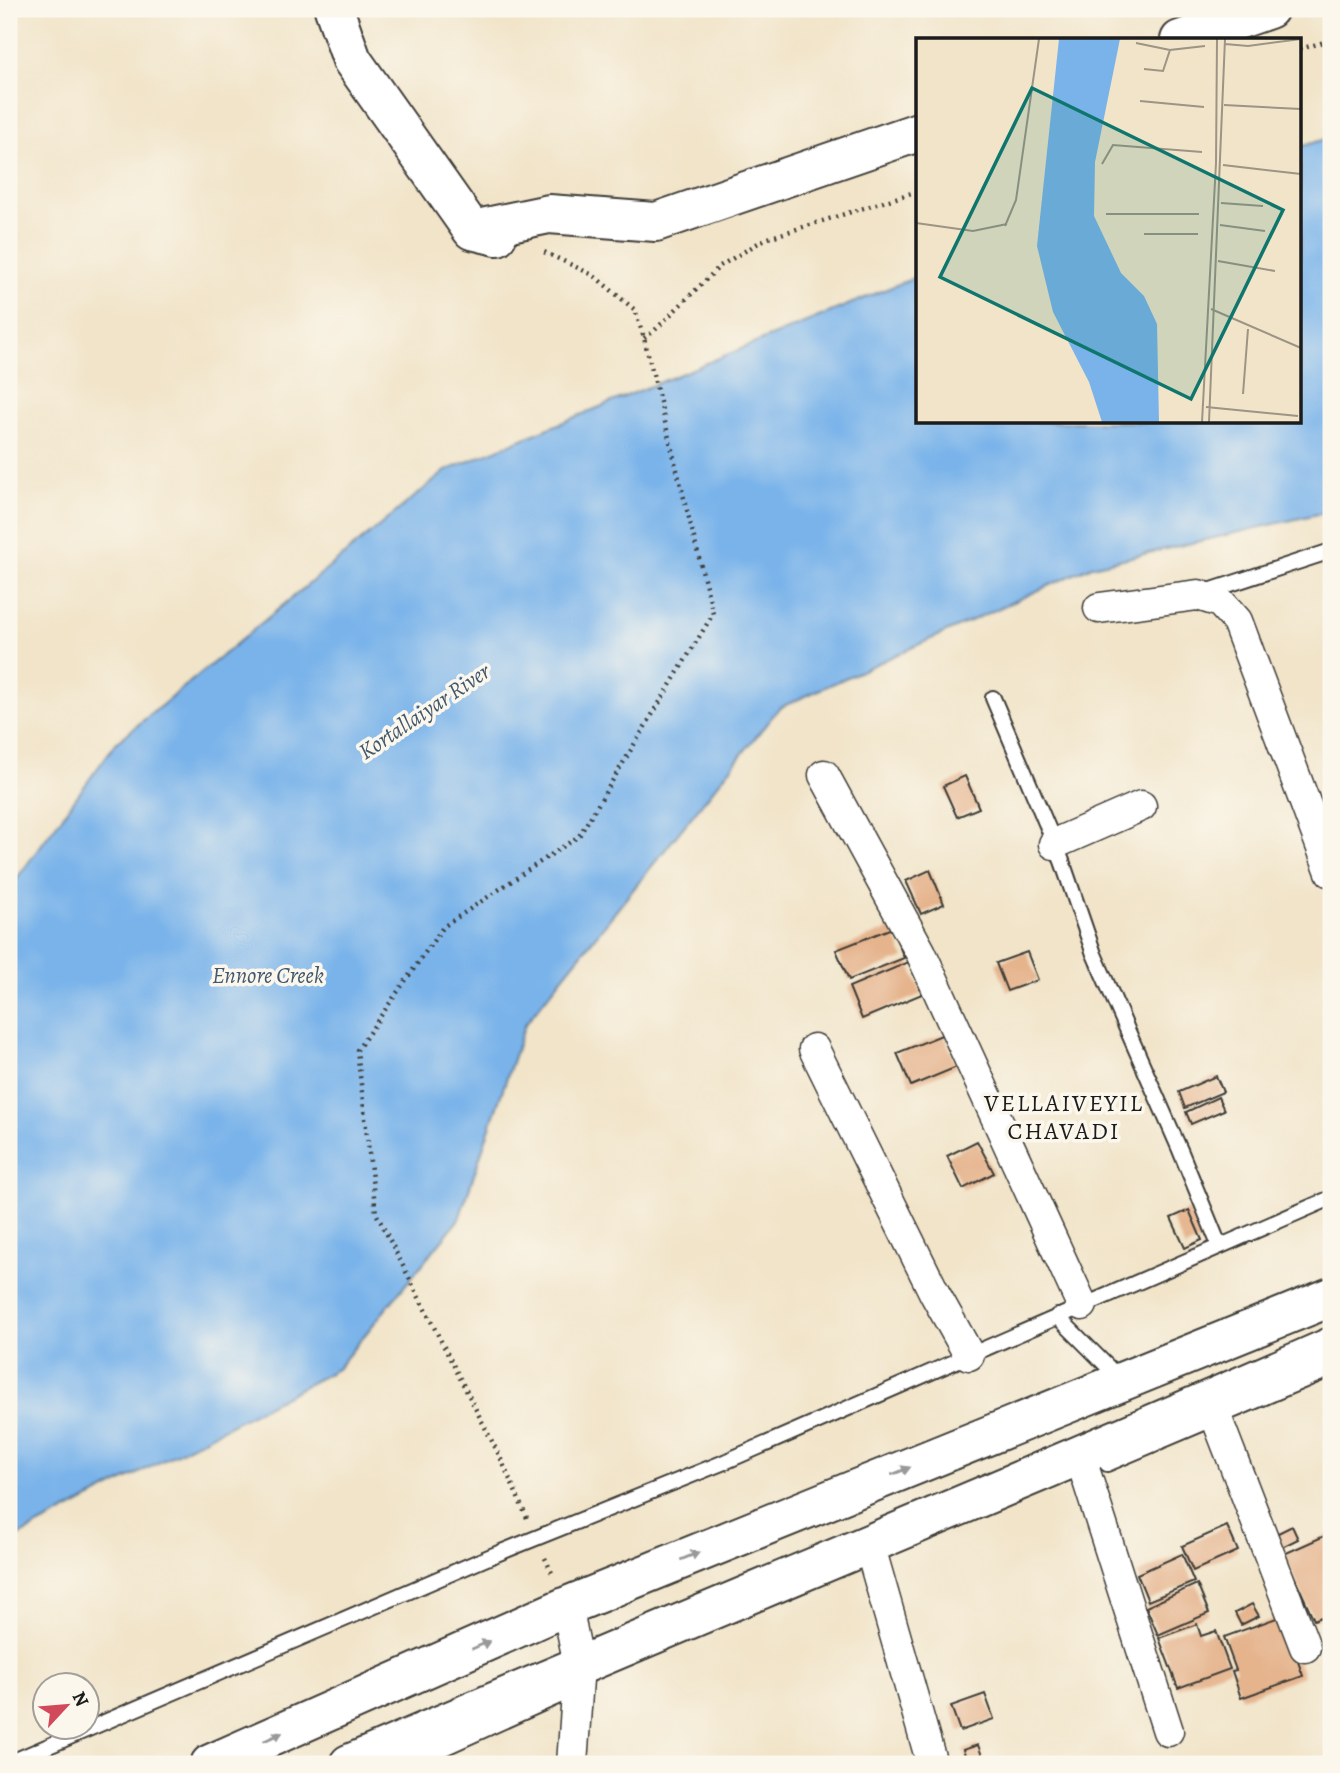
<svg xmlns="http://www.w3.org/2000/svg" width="1340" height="1773" font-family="Alegreya,serif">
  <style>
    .water { fill: #79b3ea; stroke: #4a6883; stroke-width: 2 }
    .building { fill: #e5b38c }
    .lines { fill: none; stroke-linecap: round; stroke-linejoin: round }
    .lane-casing { stroke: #3c3a36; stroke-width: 18 }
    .street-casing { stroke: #3c3a36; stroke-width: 33 }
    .secondary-casing { stroke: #3c3a36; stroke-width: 42 }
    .primary-casing { stroke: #3c3a36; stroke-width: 42 }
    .path { stroke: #3c3a36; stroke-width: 4.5; stroke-dasharray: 2 5; stroke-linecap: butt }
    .lane { stroke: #fff; stroke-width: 14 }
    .street { stroke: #fff; stroke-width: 30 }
    .secondary { stroke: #fff; stroke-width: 38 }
    .primary { stroke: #fff; stroke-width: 38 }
    .oneway { fill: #999 }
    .labels { text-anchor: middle; stroke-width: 7; stroke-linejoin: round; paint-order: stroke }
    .water-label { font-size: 23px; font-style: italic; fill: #41586e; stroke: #fbf7ec }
    .quarter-label { font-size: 24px; letter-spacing: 2px; fill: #1c1c1c; stroke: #fbf7ec }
    .inset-road { fill: none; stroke: #9c9484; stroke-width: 2 }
    .view { fill: #0f766e; fill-opacity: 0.15; stroke: #0f766e; stroke-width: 3.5 }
    .inset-edge { fill: none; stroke: #1c1c1c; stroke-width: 3.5 }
  </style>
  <rect width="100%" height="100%" fill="#fbf7ec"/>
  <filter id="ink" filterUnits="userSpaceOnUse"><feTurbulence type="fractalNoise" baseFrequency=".0143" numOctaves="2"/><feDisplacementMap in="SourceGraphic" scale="14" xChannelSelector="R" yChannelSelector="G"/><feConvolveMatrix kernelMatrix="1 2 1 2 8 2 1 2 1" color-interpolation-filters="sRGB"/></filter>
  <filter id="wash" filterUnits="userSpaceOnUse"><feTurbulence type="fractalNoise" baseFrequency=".00686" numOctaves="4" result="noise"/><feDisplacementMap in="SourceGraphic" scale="28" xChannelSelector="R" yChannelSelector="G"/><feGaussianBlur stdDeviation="1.57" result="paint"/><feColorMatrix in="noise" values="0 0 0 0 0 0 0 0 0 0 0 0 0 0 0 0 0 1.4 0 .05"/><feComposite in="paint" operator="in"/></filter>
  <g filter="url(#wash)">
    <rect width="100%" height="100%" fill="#f1e4c9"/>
    <!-- water -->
    <path class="water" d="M1331 137V511L1092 566 779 708 525 1024 459 1219 337 1369 9 1541V889L116 743 447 470 918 276V422H1300V147Z"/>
    <g id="blocks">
      <!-- building -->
      <path class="building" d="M965 776 979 808 957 817 943 786Z
        M930 870 944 904 921 914 906 881Z
        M892 928 904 958 849 980 836 950Z
        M1027 952 1038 980 1007 991 996 963Z
        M909 962 922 994 862 1019 849 987Z
        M944 1034 957 1067 911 1086 897 1053Z
        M1216 1076 1223 1092 1185 1108 1179 1092Z
        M1218 1097 1224 1110 1191 1124 1186 1112Z
        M977 1141 994 1173 963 1189 947 1156Z
        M1189 1210 1202 1240 1185 1248 1171 1218Z
        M1227 1526 1238 1551 1193 1571 1182 1546Z
        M1292 1526 1298 1539 1278 1549 1272 1536Z
        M1331 1533V1584L1329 1585 1331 1590V1613L1314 1620 1284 1554Z
        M1182 1554 1194 1582 1148 1601 1137 1574Z
        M1197 1584 1209 1613 1158 1635 1146 1607Z
        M1252 1604 1259 1616 1241 1625 1235 1613Z
        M1282 1616 1303 1676 1241 1698 1232 1671 1236 1670 1224 1637Z
        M1197 1624 1201 1636 1216 1631 1230 1669 1178 1688 1159 1638Z
        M985 1694 994 1719 960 1731 951 1706Z
        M978 1745 985 1764H968L963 1750Z"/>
    </g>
  </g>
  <g filter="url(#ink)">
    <use href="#blocks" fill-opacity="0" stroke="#3c3a36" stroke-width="2"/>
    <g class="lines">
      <!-- lane casing -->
      <g class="lane-casing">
        <path id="lane" d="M1206 592 1331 551
          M993 698 1062 861 1094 954 1180 1150 1219 1245
          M1057 1316 1120 1379
          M1107 1464 1331 1369
          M9 1763 489 1557 722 1463 1331 1198
          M408 1764 579 1687"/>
      </g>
      <!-- street casing -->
      <g class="street-casing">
        <path id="street" d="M1099 608 1198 595 1220 602 1237 621 1331 872
          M824 775 921 953 1082 1305
          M1054 844 1141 806
          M814 1049 935 1294 969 1355
          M1210 1401 1305 1647
          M1080 1456 1168 1731
          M869 1544 932 1764
          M567 1606 579 1665 572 1764"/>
      </g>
      <!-- secondary casing -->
      <g class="secondary-casing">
        <path id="secondary" d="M334 9 352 60 472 230 497 236
          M1180 40 1269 9
          M472 230 549 214 656 222 918 132"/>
      </g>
      <!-- primary casing -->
      <g class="primary-casing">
        <path id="primary" d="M210 1764 567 1606 1331 1297
          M349 1764C675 1623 1005 1490 1331 1347"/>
      </g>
      <!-- path -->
      <path class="path" d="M1300 49 1331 40
        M644 338 655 330 720 266 765 239 918 191
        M527 1518 500 1457 376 1213 357 1050 443 927 579 836 713 614 644 338 635 310 593 275 544 252
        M545 1558 553 1575"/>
      <!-- lane -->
      <use href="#lane" class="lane"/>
      <!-- street -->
      <use href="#street" class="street"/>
      <!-- secondary -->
      <use href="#secondary" class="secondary"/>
      <!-- primary -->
      <use href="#primary" class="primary"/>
    </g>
    <!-- one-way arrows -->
    <defs><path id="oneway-solid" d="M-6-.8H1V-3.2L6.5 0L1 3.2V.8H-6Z" transform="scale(1.75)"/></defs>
    <g class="oneway">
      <use href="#oneway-solid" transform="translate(901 1471) rotate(-22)"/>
      <use href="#oneway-solid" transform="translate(690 1556) rotate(-22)"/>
      <use href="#oneway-solid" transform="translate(481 1645) rotate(-24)"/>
      <use href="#oneway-solid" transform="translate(273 1737) rotate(-24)"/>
    </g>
  </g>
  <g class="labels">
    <!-- water labels -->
    <g class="water-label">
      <text transform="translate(424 711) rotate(-34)" y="8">Kortallaiyar River</text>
      <text x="268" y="983">Ennore Creek</text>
    </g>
    <!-- quarter labels -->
    <g class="quarter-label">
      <text x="1064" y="1111">VELLAIVEYIL<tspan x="1064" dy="28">CHAVADI</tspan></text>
    </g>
  </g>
  <!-- overview -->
  <g transform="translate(916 38)">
    <rect width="385" height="385" fill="#f1e4c9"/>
    <path d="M143 1H204L179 124 178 178 205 235 228 258 241 286 243 384H186L173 344 137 274 121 208Z" fill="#79b3ea"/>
    <path class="inset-road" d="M220 5 254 12M309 6 332 8 385 1M228 31 247 33 254 12 289 8M224 63 288 69M308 67 385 71M186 126 197 107 286 114M307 127 385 136M305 165 347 168M190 176H283M0 185 57 193 91 186M304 187 349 193M89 188 100 162 123 1M228 196H282M302 223 359 233M295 271 385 310M327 356 332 291M290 369 382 378M286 384 300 125 301 1M293 384 309 1"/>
    <path class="view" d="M116 50 367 172 275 361 24 239Z"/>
    <rect width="385" height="385" class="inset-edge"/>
  </g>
  <!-- margin -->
  <rect width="1340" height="1773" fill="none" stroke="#fbf7ec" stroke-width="35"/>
  <!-- north arrow -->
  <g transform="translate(66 1706) rotate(64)"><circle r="33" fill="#fbf7ec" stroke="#a29f99" stroke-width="2"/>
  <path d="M0-5L12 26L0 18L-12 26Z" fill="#d1495b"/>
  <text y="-10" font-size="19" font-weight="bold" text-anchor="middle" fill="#1c1c1c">N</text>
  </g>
</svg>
